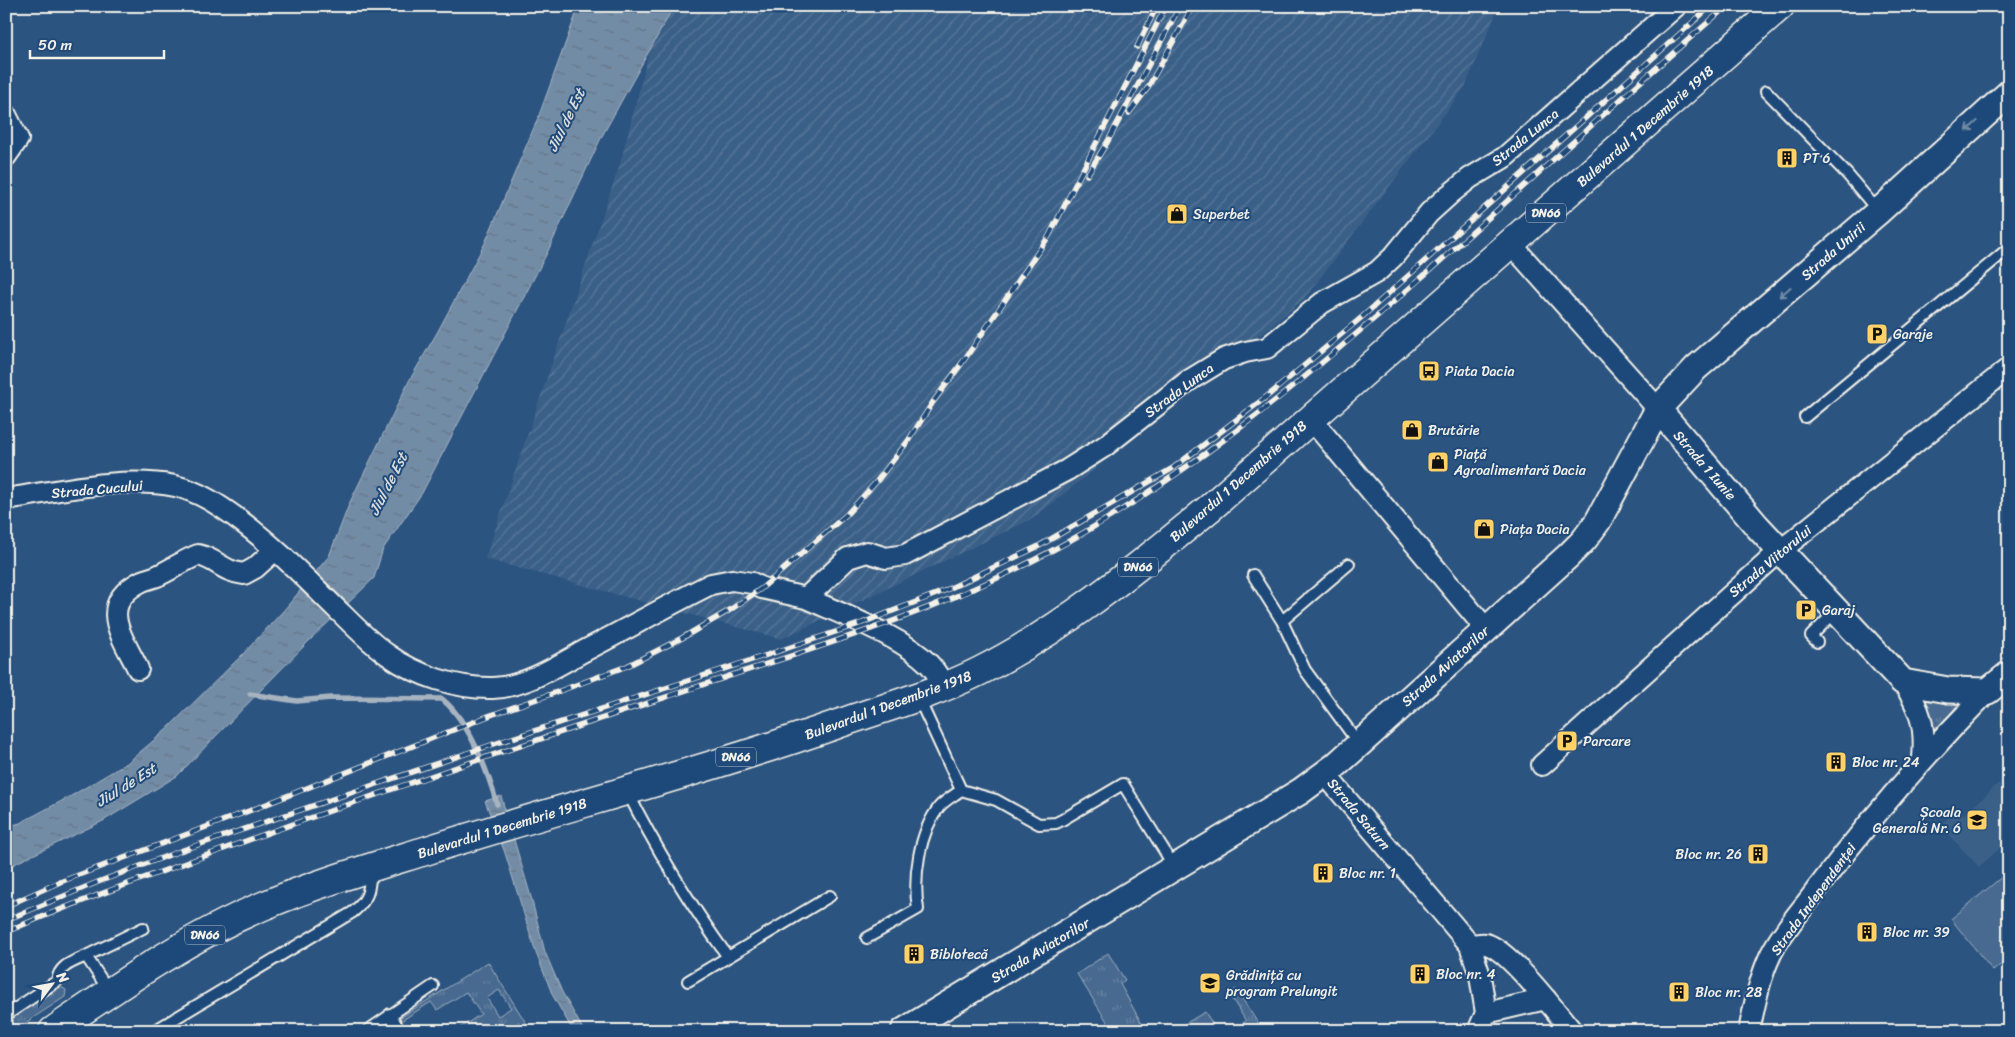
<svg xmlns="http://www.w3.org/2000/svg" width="2015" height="1037" font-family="Sriracha,sans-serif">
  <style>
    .built { fill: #3b6088 }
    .industrial { fill: url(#industrial-furrows) }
    .grass { fill: url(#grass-tufts); stroke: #9eaebc; fill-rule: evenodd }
    .pitch { fill: #496b90; stroke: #9eaebc }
    .water { fill: url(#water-ripples); stroke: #a7b4c0 }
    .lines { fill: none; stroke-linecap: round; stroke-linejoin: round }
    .stream { stroke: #a7b4c0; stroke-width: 5.5 }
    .service-casing { stroke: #f4f1e8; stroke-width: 14 }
    .minor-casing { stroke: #f4f1e8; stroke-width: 24 }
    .tertiary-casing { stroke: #f4f1e8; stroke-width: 29 }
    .primary-casing { stroke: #f4f1e8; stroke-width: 31 }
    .service { stroke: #1f4a7a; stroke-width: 10 }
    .minor { stroke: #1f4a7a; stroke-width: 20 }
    .tertiary { stroke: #1f4a7a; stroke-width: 25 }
    .primary { stroke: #1f4a7a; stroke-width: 28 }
    .rail-casing { stroke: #f4f1e8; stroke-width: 5.5 }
    .rail { stroke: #1f4a7a; stroke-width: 4; stroke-dasharray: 11; stroke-linecap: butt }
    .oneway { stroke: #748da6 }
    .labels { text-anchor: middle; stroke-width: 4; stroke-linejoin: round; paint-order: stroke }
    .shield { fill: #1f4a7a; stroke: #b4bfc7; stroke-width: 1 }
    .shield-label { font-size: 12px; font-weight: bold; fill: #f4f1e8 }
    .street-label { font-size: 14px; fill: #f4f1e8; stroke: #1f4a7a }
    .poi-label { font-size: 14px; fill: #f4f1e8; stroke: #1f4a7a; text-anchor: start }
    .water-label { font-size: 15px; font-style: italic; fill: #dadddb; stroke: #1f4a7a }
  </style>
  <defs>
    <pattern id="industrial-furrows" width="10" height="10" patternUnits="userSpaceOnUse" patternTransform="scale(1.25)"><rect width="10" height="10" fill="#3b6088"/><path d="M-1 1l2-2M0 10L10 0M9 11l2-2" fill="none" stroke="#587799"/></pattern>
    <pattern id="grass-tufts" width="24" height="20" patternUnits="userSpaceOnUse" patternTransform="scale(1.25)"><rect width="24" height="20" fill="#496b90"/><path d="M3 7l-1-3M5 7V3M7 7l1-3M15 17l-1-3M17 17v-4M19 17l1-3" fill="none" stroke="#6481a0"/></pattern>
    <pattern id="water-ripples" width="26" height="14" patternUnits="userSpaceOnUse" patternTransform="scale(1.25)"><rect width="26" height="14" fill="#738ca6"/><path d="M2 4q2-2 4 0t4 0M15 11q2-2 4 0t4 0" fill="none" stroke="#647484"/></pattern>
  </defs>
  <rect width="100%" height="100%" fill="#2c5481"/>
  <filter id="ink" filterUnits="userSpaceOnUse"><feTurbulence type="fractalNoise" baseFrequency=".02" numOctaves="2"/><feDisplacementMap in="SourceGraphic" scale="10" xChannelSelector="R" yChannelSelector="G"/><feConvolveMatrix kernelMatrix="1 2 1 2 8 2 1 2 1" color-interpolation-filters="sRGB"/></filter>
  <g filter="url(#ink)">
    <!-- built -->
    <path class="built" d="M2009 774V840L1979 867 1940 825 1958 809 1964 815Z"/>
    <!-- industrial -->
    <path class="industrial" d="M661 6H1499L1465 87 1304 299 1034 518 781 639 485 559 620 164Z"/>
    <!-- grass -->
    <path class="grass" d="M1918 689 1975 698 1932 737Z
      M1108 953 1125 980 1120 984 1143 1026 1139 1031H1113L1077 974Z
      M488 962 531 1031H525L519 1022 505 1031H455L481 1014 466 992 437 1010 431 1002 401 1021 407 1031H405L398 1019ZM499 990 511 1008 498 1016 487 998Z
      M61 987 66 990 65 997 13 1031H6V1021Z
      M1236 989 1263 1031H1230L1246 1021 1229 994Z
      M1205 1012 1217 1031H1177L1176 1029Z"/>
    <!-- pitch -->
    <path class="pitch" d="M2009 871V958L1993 971 1951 919Z"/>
    <!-- water -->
    <path class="water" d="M579 6H674L601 138 547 253 422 493 383 549 374 578 308 642 177 776 103 821 6 868V827L20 823 71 796 127 763 166 730 243 654 284 610 329 556 350 502 409 381 438 331 485 243 538 118Z
      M501 796 531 897 545 952 562 992 584 1031H573L553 996 536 953 505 853 485 801Z"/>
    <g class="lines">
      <!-- stream -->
      <path class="stream" d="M250 694 297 701 331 698 442 699C469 721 487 770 497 804"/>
      <!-- service casing -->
      <g class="service-casing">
        <path id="service" d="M1766 91 1847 174 1878 211
          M1805 417 2009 248
          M1253 575 1282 621 1349 564
          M1282 621 1305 670 1359 744
          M1817 642 1811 636 1836 611
          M918 697 961 790 996 800 1039 824 1056 823 1062 820 1123 784 1175 868
          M627 791C656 849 690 904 728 957
          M867 938 918 909C913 877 919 833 939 807 945 800 955 795 961 790
          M688 981 830 896
          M109 991 86 956 143 928
          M390 1014 400 1031
          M6 1015 57 981C59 965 73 962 86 956
          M154 1031 353 912C370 898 369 889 371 869
          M367 1031 433 986"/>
      </g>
      <!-- minor casing -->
      <g class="minor-casing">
        <path id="minor" d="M6 115 18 139 6 156
          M1511 244 1658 409
          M1311 419 1486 629
          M6 501 13 498C63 490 124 476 175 486 198 491 219 505 238 519 276 547 309 582 343 615 357 629 372 644 388 655 416 675 457 689 493 688 524 687 557 666 584 651 627 629 668 605 711 584L732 580 752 583 762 588 806 598
          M138 669C122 636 96 604 142 581 147 579 152 578 157 576 171 570 184 560 198 555 217 559 223 572 244 574L255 568 275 550
          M1903 682C1920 709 1926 726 1923 758
          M945 686C940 679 935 670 929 664 901 636 843 615 806 598L848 558 867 552 886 558 905 555 1067 470 1105 446 1188 381 1224 359 1245 352 1267 348 1322 303 1377 272 1393 257 1429 213 1450 194 1470 178 1505 157 1676 6
          M1542 765 1780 551 2009 368
          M1325 774 1470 945 1480 976 1486 1013 1478 1031
          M1470 945C1475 945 1481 943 1486 944 1507 948 1557 1013 1572 1031
          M1486 1013 1546 999
          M1749 1031C1755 1004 1759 979 1771 954 1782 931 1802 910 1817 889 1870 819 1927 753 1988 691"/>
      </g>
      <!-- tertiary casing -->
      <g class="tertiary-casing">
        <path id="tertiary" d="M1658 409 1757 526 1903 682 1948 690 1988 691 2009 674
          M904 1031 1301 791 1335 766 1568 556 1584 540 1598 521 1658 409 1696 368 1878 212 2009 93"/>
      </g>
      <!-- primary casing -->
      <g class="primary-casing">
        <path id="primary" d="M53 1031C120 985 188 937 263 906 317 883 373 867 428 850 564 807 701 772 835 725 883 708 934 694 980 671 1065 628 1138 567 1211 507L1780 6"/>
      </g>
      <!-- service -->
      <use href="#service" class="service"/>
      <!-- minor -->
      <use href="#minor" class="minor"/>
      <!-- tertiary -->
      <use href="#tertiary" class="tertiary"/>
      <!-- primary -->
      <use href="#primary" class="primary"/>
      <!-- rail casing -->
      <g class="rail-casing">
        <path id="rail" d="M1137 47 1157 6
          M1129 113 1147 89 1193 6
          M1087 175 1108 141 1180 6
          M6 906 60 882 254 809 491 715 557 692 627 666 682 638 730 610 762 588 846 515 877 481 908 441 933 402 962 363 1049 236 1166 6
          M6 920 98 882 180 851 497 743 767 655 862 623 944 591 1039 546 1173 468 1270 394 1362 317 1711 6
          M6 932C70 904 136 881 202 857 370 795 540 739 711 682 821 646 932 613 1036 559 1182 483 1306 379 1429 271 1528 183 1626 93 1727 6"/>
      </g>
      <!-- rail -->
      <use href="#rail" class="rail"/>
    </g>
    <!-- one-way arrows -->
    <defs><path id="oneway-shaft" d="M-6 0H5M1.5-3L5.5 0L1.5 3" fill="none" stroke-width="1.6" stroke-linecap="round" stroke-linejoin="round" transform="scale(1.25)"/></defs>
    <g class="oneway">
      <use href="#oneway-shaft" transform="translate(1972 126) rotate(138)"/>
      <use href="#oneway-shaft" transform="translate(1785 292) rotate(139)"/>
    </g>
  </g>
  <!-- icons -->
  <defs>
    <g id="building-square" transform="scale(1.125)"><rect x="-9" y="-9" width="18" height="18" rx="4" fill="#ffd166" stroke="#1f4a7a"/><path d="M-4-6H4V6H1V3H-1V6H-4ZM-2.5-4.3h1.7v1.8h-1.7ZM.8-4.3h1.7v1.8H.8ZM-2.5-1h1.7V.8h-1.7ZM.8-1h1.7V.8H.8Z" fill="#111"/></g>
    <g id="shop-square" transform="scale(1.125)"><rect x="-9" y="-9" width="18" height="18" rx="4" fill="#ffd166" stroke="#1f4a7a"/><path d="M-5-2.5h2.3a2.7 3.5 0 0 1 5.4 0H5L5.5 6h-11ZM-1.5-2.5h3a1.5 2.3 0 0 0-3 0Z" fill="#111"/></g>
    <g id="parking-square" transform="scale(1.125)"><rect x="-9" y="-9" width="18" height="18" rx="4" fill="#ffd166" stroke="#1f4a7a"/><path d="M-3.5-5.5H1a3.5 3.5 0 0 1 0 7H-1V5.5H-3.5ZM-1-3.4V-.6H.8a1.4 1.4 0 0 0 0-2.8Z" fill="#111"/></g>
    <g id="bus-square" transform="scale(1.125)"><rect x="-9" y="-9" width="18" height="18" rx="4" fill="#ffd166" stroke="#1f4a7a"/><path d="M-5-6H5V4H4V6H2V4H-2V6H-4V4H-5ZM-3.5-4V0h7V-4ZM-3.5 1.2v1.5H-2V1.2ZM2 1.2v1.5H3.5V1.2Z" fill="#111"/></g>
    <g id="school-square" transform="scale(1.125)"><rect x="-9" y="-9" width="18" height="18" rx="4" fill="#ffd166" stroke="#1f4a7a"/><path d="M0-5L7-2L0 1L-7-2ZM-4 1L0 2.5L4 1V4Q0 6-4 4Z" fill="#111"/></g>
  </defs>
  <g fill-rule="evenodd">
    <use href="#building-square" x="1787" y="158"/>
    <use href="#shop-square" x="1177" y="214"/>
    <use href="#parking-square" x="1877" y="334"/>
    <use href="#bus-square" x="1429" y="371"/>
    <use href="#shop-square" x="1412" y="430"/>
    <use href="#shop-square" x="1438" y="462"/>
    <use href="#shop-square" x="1484" y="529"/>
    <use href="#parking-square" x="1806" y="610"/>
    <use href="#parking-square" x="1567" y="741"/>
    <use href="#building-square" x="1836" y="762"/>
    <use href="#school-square" x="1977" y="820"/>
    <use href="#building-square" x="1758" y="854"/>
    <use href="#building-square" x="1323" y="873"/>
    <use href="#building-square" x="1867" y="932"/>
    <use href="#building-square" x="914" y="954"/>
    <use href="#building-square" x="1420" y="974"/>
    <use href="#school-square" x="1210" y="983"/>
    <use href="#building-square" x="1679" y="992"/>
  </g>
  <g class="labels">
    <!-- shield labels -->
    <g class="shield">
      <rect x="1526" y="203.5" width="40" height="19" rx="4"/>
      <rect x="1118" y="557.5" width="40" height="19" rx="4"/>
      <rect x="716" y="747.5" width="40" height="19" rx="4"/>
      <rect x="185" y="925.5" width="40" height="19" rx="4"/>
    </g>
    <g class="shield-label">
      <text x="1546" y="217">DN66</text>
      <text x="1138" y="571">DN66</text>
      <text x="736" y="761">DN66</text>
      <text x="205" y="939">DN66</text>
    </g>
    <!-- street labels -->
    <g class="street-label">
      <text transform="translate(1645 126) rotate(-41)" y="5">Bulevardul 1 Decembrie 1918</text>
      <text transform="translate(1525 137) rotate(-39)" y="5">Strada Lunca</text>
      <text transform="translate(1833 251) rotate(-41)" y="5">Strada Unirii</text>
      <text transform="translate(1179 390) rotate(-36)" y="5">Strada Lunca</text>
      <text transform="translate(1705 465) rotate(49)" y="5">Strada 1 Iunie</text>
      <text transform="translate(1238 481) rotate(-41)" y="5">Bulevardul 1 Decembrie 1918</text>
      <text transform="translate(97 489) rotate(-5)" y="5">Strada Cucului</text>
      <text transform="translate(1770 561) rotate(-40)" y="5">Strada Viitorului</text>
      <text transform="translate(1445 666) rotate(-42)" y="5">Strada Aviatorilor</text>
      <text transform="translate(888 705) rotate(-20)" y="5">Bulevardul 1 Decembrie 1918</text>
      <text transform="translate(1359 814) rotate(50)" y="5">Strada Saturn</text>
      <text transform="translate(502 828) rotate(-17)" y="5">Bulevardul 1 Decembrie 1918</text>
      <text transform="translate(1813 899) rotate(-54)" y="5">Strada Independenței</text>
      <text transform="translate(1040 950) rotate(-31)" y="5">Strada Aviatorilor</text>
    </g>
    <!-- poi labels -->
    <g class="poi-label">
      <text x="1803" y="163">PT 6</text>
      <text x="1193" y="219">Superbet</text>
      <text x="1893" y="339">Garaje</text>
      <text x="1445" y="376">Piata Dacia</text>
      <text x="1428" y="435">Brutărie</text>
      <text x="1454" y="459">Piață<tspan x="1454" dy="16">Agroalimentară Dacia</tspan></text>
      <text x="1500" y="534">Piața Dacia</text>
      <text x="1822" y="615">Garaj</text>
      <text x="1583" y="746">Parcare</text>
      <text x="1852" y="767">Bloc nr. 24</text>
      <text x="1961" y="817" text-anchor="end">Școala<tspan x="1961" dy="16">Generală Nr. 6</tspan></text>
      <text x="1742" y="859" text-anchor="end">Bloc nr. 26</text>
      <text x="1339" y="878">Bloc nr. 1</text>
      <text x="1883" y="937">Bloc nr. 39</text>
      <text x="930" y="959">Biblotecă</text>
      <text x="1436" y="979">Bloc nr. 4</text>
      <text x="1226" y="980">Grădiniță cu<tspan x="1226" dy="16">program Prelungit</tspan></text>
      <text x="1695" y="997">Bloc nr. 28</text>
    </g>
    <!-- water labels -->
    <g class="water-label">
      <text transform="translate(566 120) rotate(-64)" y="5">Jiul de Est</text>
      <text transform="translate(388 484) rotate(-63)" y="5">Jiul de Est</text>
      <text transform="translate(126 785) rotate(-32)" y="5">Jiul de Est</text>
    </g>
  </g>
  <!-- margin -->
  <rect width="2015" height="1037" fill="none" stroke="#1f4a7a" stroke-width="25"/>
  <rect x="12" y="12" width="1990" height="1012" fill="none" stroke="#f4f1e8" stroke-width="2" filter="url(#ink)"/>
  <!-- north arrow -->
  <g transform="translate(52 984) rotate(58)" stroke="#1f4a7a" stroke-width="4" paint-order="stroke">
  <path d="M0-4L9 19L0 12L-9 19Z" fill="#f4f1e8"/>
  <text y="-8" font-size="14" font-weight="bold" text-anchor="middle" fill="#f4f1e8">N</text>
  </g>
  <!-- scale -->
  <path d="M30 50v8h134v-8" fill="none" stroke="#f4f1e8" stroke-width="2.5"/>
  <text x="38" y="50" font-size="15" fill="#f4f1e8" stroke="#1f4a7a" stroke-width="4" paint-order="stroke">50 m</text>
</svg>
